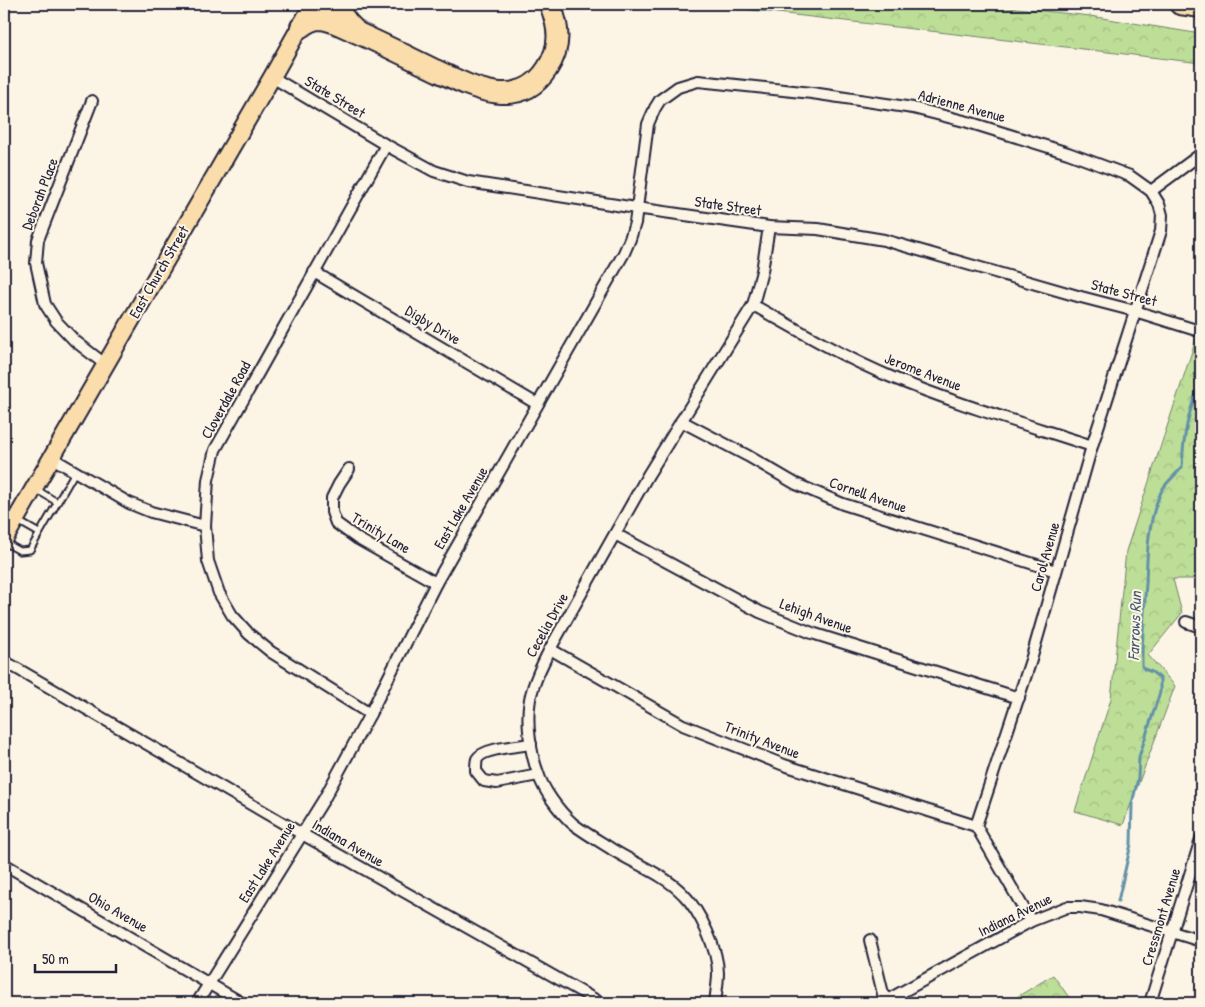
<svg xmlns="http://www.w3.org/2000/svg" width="1205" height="1007" font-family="'Patrick Hand',sans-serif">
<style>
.forest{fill:url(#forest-crowns);stroke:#708069}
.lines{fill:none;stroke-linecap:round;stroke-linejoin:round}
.stream{stroke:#6491a8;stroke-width:3}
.service-casing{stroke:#22223b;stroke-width:9}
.minor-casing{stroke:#22223b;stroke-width:14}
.primary-casing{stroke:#22223b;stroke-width:20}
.motorway-casing{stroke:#22223b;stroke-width:24}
.service{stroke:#fcf5e5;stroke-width:5}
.minor{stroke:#fcf5e5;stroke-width:10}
.primary{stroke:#fbddab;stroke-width:16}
.motorway{stroke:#fbddab;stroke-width:20}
.labels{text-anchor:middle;stroke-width:4;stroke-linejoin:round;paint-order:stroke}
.street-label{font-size:15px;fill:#22223b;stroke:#fcf5e5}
.water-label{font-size:16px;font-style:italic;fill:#435a72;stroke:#fcf5e5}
</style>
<defs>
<pattern id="forest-crowns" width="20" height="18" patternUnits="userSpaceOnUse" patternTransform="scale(1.25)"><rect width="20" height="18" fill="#bdde97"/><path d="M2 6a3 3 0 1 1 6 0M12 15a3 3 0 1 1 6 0" fill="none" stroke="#a2be83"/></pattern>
</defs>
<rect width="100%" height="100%" fill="#fcf5e5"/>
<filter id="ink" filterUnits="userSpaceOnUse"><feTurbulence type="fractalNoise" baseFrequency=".02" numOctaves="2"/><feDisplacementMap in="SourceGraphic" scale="10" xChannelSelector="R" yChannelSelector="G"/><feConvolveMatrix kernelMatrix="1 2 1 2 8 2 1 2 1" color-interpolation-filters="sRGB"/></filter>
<g filter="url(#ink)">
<g class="forest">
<polygon points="701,4 979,4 1090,16 1201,34 1201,63"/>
<polygon points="1201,324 1201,579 1173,579 1182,613 1148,655 1175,686 1123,825 1075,811 1111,699 1126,551"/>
<polygon points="1053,975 1073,1003 1007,1003"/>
</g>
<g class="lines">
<path class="stream" d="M1118,901L1131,844L1132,804L1138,778L1139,757L1160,692V678L1152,672L1144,669L1142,666V654C1143,630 1144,607 1146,584C1147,553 1148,518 1162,490C1167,481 1176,475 1182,467C1183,437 1189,408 1201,381"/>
<defs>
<g id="service">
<polyline points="37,490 57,502"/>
<polyline points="18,521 39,533"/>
<polyline points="4,542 20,551 30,550 75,472"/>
</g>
<g id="minor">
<polyline points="272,77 386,145 434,171 468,182 636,208 769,227 818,229 884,240 1081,297 1135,311 1196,330"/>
<polyline points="92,101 38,240 36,263 45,304 56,321 75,341 106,365"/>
<polyline points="1151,191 1201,154"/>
<polyline points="314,272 537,404"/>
<path d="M753,305C798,330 843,357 891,377C956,404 1025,424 1092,446"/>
<polyline points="681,421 748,456 796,484 843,504 1056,571"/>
<polyline points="52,458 129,503 151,512 205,526"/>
<polyline points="349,469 339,484 332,498 332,512 336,523 358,539 436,583"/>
<polyline points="4,513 16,520"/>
<polyline points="615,534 760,612 812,633 1019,698"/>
<polyline points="1186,622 1201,627"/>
<polyline points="550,649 683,725 784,765 976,826"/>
<polyline points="4,661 302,834 601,1003"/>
<polyline points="370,714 271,652 249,634 232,615 219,593 208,561 205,526 208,480 215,450 386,145"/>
<path d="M531,744C519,746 483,748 477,759C476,762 476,768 476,771L484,781L497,783L538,775"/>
<polyline points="4,864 242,1003"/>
<polyline points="870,940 885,1002"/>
<polyline points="197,1003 324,799 370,714 436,583 624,253 630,239 635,223 648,124 655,108 660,100 678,87 698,81 812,93 913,108 968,122 1068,153 1130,176 1151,191 1159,204 1162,215 1161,231 1092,446 1031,660 976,826 1031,921"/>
<path d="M715,1003C716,993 718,983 718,973C718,950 700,911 684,895C664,874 637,865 613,850C601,842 583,832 572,823C559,811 543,790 538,773C530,752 526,721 530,699C534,681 542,665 550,649L648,475L753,305L762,271L769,227"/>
<polyline points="882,1003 1031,921 1067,907 1080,907 1101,910 1201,941"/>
<polyline points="1150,1003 1172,932 1201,839"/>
</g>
<polyline id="primary" points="4,540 272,77 313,4"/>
<g id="motorway">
<polyline points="334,4 348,23 355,30"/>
<polyline points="1180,4 1201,7"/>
<path d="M301,27C307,22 313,19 321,19C332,20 344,27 353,31C379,42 404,55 429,67C466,84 517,115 547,69C562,46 559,27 550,4"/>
</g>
</defs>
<use href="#service" class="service-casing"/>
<use href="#minor" class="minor-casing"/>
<use href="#primary" class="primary-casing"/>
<use href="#motorway" class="motorway-casing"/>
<use href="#service" class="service"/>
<use href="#minor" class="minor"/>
<use href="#primary" class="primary"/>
<use href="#motorway" class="motorway"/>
</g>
</g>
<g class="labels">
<g class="street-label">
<text transform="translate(335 97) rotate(31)" y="5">State Street</text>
<text transform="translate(962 106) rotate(15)" y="5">Adrienne Avenue</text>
<text transform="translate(40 194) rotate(-69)" y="5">Deborah Place</text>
<text transform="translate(728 206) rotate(8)" y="5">State Street</text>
<text transform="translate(159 272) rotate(-60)" y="5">East Church Street</text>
<text transform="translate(1124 293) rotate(15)" y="5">State Street</text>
<text transform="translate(433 325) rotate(31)" y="5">Digby Drive</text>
<text transform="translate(923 372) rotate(21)" y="5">Jerome Avenue</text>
<text transform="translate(226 400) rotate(-61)" y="5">Cloverdale Road</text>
<text transform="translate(868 495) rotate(19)" y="5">Cornell Avenue</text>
<text transform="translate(461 508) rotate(-60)" y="5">East Lake Avenue</text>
<text transform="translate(381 533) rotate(31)" y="5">Trinity Lane</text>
<text transform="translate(1045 557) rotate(-74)" y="5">Carol Avenue</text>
<text transform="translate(816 616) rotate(20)" y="5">Lehigh Avenue</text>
<text transform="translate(547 625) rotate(-61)" y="5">Cecelia Drive</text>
<text transform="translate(762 740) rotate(21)" y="5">Trinity Avenue</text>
<text transform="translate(348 843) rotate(30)" y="5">Indiana Avenue</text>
<text transform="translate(267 862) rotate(-58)" y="5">East Lake Avenue</text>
<text transform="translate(118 912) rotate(30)" y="5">Ohio Avenue</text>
<text transform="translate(1015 915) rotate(-26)" y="5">Indiana Avenue</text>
<text transform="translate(1161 917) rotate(-73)" y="5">Cressmont Avenue</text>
</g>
<g class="water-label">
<text transform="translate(1134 626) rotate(-88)" y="6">Farrows Run</text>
</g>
</g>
<rect width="1205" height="1007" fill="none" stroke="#fcf5e5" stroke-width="20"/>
<rect x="10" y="10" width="1185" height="987" fill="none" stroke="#22223b" stroke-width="2" filter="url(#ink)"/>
<path d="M35 964v8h81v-8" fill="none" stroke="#22223b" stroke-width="2.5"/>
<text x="42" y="964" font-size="15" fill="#22223b" stroke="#fcf5e5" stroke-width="4" paint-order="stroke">50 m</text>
</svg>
